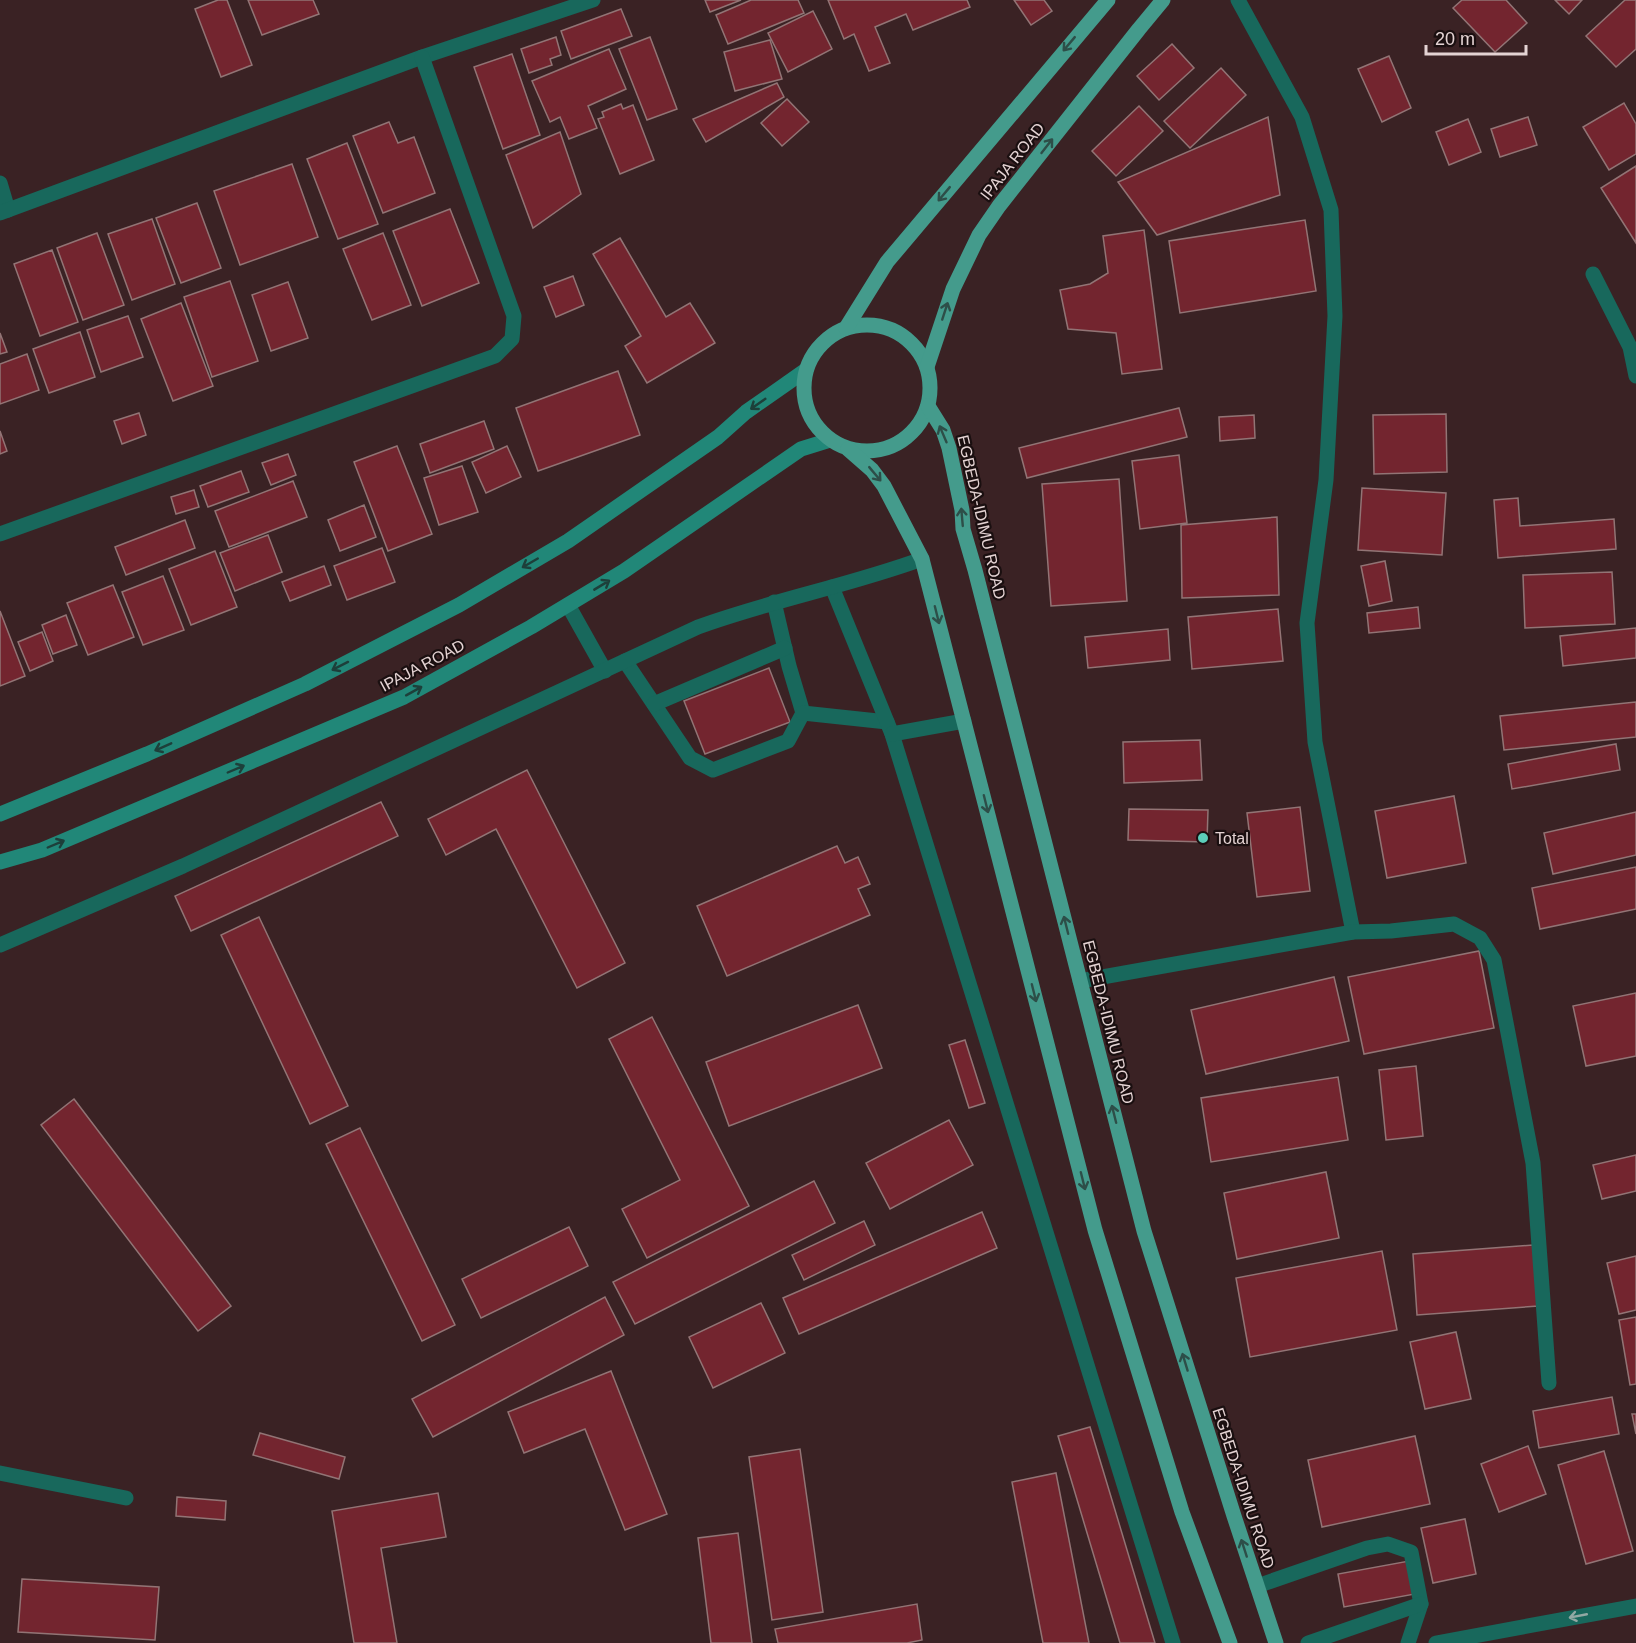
<svg xmlns="http://www.w3.org/2000/svg" width="1636" height="1643" font-family="Helvetica,sans-serif">
<style>
.building{fill:#73252f;stroke:#927475;stroke-width:1.5}
.lines{fill:none;stroke-linecap:round;stroke-linejoin:round}
.lane{stroke:#18685c;stroke-width:15}
.street{stroke:#18685c;stroke-width:15}
.secondary{stroke:#218778;stroke-width:15}
.primary{stroke:#449b8c;stroke-width:15}
.oneway{stroke:#2d4e48}
.oneway2{stroke:#1d3f3a}
.oneway3{stroke:#92a8a3}
.poi-dot{fill:#5cceba;stroke:#1a0f10;stroke-width:2}
.labels{text-anchor:middle;stroke-width:4.5;stroke-linejoin:round;paint-order:stroke}
.street-label{font-size:16px;fill:#e4d3d3;stroke:#1a0f10}
.poi-label{font-size:16px;fill:#e4d3d3;stroke:#1a0f10;text-anchor:start}
</style>
<rect width="100%" height="100%" fill="#3a2224"/>
<g class="building">
<polygon points="218,0 227,0 252,65 221,77 195,9"/>
<polygon points="248,0 313,0 319,14 262,35"/>
<polygon points="705,0 741,0 710,12"/>
<polygon points="751,0 798,0 804,13 728,44 716,15"/>
<polygon points="828,0 967,0 970,7 913,30 906,14 875,27 890,63 869,71 854,34 844,39"/>
<polygon points="1014,0 1044,0 1052,11 1031,25"/>
<polygon points="1462,0 1506,0 1527,23 1495,52 1453,8"/>
<polygon points="1555,0 1582,0 1569,14"/>
<polygon points="1625,0 1636,0 1636,49 1616,67 1586,36"/>
<polygon points="621,9 632,36 571,59 561,31"/>
<polygon points="813,11 832,49 788,72 768,33"/>
<polygon points="556,37 561,55 550,59 552,65 529,73 521,49"/>
<polygon points="650,37 677,109 647,120 619,49"/>
<polygon points="770,40 782,79 735,91 724,52"/>
<polygon points="1172,44 1194,68 1159,100 1137,76"/>
<polygon points="609,49 626,89 588,106 597,128 569,139 560,117 550,122 532,81"/>
<polygon points="512,54 540,135 503,149 474,67"/>
<polygon points="1389,56 1411,108 1382,122 1358,69"/>
<polygon points="1221,68 1246,95 1190,148 1164,121"/>
<polygon points="777,83 784,97 706,142 693,119"/>
<polygon points="787,99 809,122 782,146 761,123"/>
<polygon points="1624,103 1636,124 1636,154 1609,170 1583,127"/>
<polygon points="621,104 623,109 633,105 654,160 620,174 598,119 604,117 602,112"/>
<polygon points="1139,106 1163,131 1116,176 1092,151"/>
<polygon points="1268,117 1280,195 1157,235 1118,182"/>
<polygon points="1528,117 1537,145 1500,157 1491,129"/>
<polygon points="1468,119 1481,152 1449,165 1436,132"/>
<polygon points="389,122 398,143 414,137 435,193 383,213 353,136"/>
<polygon points="560,132 581,194 533,228 506,155"/>
<polygon points="347,143 378,224 338,239 307,159"/>
<polygon points="292,164 318,237 240,265 214,191"/>
<polygon points="1636,166 1636,243 1601,188"/>
<polygon points="197,203 221,268 181,283 156,218"/>
<polygon points="450,209 479,283 422,306 393,231"/>
<polygon points="152,219 175,284 132,300 108,234"/>
<polygon points="1305,220 1316,291 1180,313 1169,241"/>
<polygon points="1144,230 1162,369 1122,374 1116,333 1068,329 1060,290 1090,284 1108,273 1103,236"/>
<polygon points="97,233 124,305 83,320 57,248"/>
<polygon points="383,233 411,305 372,320 343,249"/>
<polygon points="620,238 666,317 690,303 715,343 647,383 625,346 641,336 593,254"/>
<polygon points="52,250 78,322 40,336 14,264"/>
<polygon points="573,276 584,305 556,317 544,287"/>
<polygon points="230,281 258,361 212,377 184,297"/>
<polygon points="288,282 308,338 271,351 252,295"/>
<polygon points="181,303 213,386 173,401 141,319"/>
<polygon points="128,316 143,357 101,372 87,330"/>
<polygon points="80,332 95,377 49,393 33,349"/>
<polygon points="0,333 7,352 0,354"/>
<polygon points="27,354 39,390 0,404 0,364"/>
<polygon points="618,371 640,435 538,471 516,408"/>
<polygon points="1179,408 1187,437 1027,478 1019,448"/>
<polygon points="139,413 146,435 122,444 114,421"/>
<polygon points="1446,414 1447,472 1374,474 1373,415"/>
<polygon points="1254,415 1255,438 1220,441 1219,417"/>
<polygon points="484,421 494,449 430,473 420,444"/>
<polygon points="0,431 7,451 0,454"/>
<polygon points="397,446 432,534 388,551 354,462"/>
<polygon points="507,446 521,477 486,493 472,462"/>
<polygon points="288,454 296,475 271,485 262,463"/>
<polygon points="1179,455 1187,523 1140,529 1132,461"/>
<polygon points="462,466 478,512 439,525 424,478"/>
<polygon points="241,471 249,492 208,507 200,486"/>
<polygon points="1119,479 1127,601 1051,606 1042,484"/>
<polygon points="293,481 307,517 229,547 215,511"/>
<polygon points="1362,488 1446,493 1442,555 1358,550"/>
<polygon points="194,490 199,507 176,514 171,497"/>
<polygon points="1518,498 1520,526 1614,519 1616,549 1498,558 1494,500"/>
<polygon points="364,505 376,537 340,551 328,520"/>
<polygon points="1277,517 1279,595 1182,598 1181,525"/>
<polygon points="185,520 195,548 126,575 115,547"/>
<polygon points="268,535 282,572 235,591 220,553"/>
<polygon points="382,548 395,582 347,600 334,566"/>
<polygon points="215,551 237,607 191,625 169,569"/>
<polygon points="1385,561 1392,601 1369,606 1361,566"/>
<polygon points="324,566 331,585 290,601 282,582"/>
<polygon points="1612,572 1615,624 1525,628 1523,575"/>
<polygon points="163,576 184,630 143,645 122,592"/>
<polygon points="113,585 134,637 88,655 67,603"/>
<polygon points="1418,607 1420,628 1369,633 1367,613"/>
<polygon points="1278,609 1283,661 1192,669 1188,617"/>
<polygon points="0,611 25,676 0,686"/>
<polygon points="66,615 77,645 53,654 42,625"/>
<polygon points="1636,628 1636,658 1563,666 1560,636"/>
<polygon points="1168,629 1170,660 1088,668 1085,637"/>
<polygon points="42,632 53,661 30,671 18,642"/>
<polygon points="769,668 790,722 705,754 684,701"/>
<polygon points="1636,702 1636,737 1504,750 1500,716"/>
<polygon points="1200,740 1202,780 1124,783 1123,742"/>
<polygon points="1616,744 1620,770 1512,789 1508,764"/>
<polygon points="527,770 625,963 577,988 496,829 446,855 428,819"/>
<polygon points="1454,796 1466,863 1387,878 1375,811"/>
<polygon points="381,802 398,836 191,931 175,896"/>
<polygon points="1300,807 1310,891 1257,897 1247,813"/>
<polygon points="1129,809 1208,810 1207,842 1128,840"/>
<polygon points="1636,812 1636,855 1553,874 1544,833"/>
<polygon points="837,846 845,863 858,857 870,884 858,889 870,915 727,976 697,906"/>
<polygon points="1636,867 1636,909 1540,929 1532,888"/>
<polygon points="259,917 348,1106 310,1124 221,935"/>
<polygon points="1479,951 1494,1028 1364,1054 1348,977"/>
<polygon points="1334,977 1349,1041 1206,1074 1191,1010"/>
<polygon points="1636,993 1636,1056 1586,1066 1573,1006"/>
<polygon points="858,1005 882,1068 729,1126 706,1062"/>
<polygon points="652,1017 749,1206 647,1258 622,1209 680,1180 609,1039"/>
<polygon points="965,1040 985,1103 969,1108 949,1045"/>
<polygon points="1416,1066 1423,1136 1386,1140 1379,1070"/>
<polygon points="1338,1077 1348,1140 1211,1162 1201,1098"/>
<polygon points="74,1099 231,1306 198,1331 41,1125"/>
<polygon points="949,1120 973,1165 890,1209 866,1163"/>
<polygon points="360,1128 455,1325 422,1341 326,1144"/>
<polygon points="1636,1155 1636,1191 1602,1199 1593,1165"/>
<polygon points="1326,1172 1339,1238 1237,1259 1224,1193"/>
<polygon points="814,1181 835,1223 635,1324 613,1282"/>
<polygon points="982,1212 997,1248 799,1334 783,1298"/>
<polygon points="864,1221 875,1245 804,1280 792,1255"/>
<polygon points="569,1227 588,1266 481,1318 462,1279"/>
<polygon points="1533,1245 1538,1306 1417,1315 1413,1254"/>
<polygon points="1382,1251 1397,1330 1250,1357 1236,1278"/>
<polygon points="1636,1256 1636,1310 1619,1314 1607,1263"/>
<polygon points="605,1297 624,1335 433,1437 412,1399"/>
<polygon points="761,1303 785,1353 713,1388 689,1337"/>
<polygon points="1636,1317 1636,1384 1630,1385 1619,1320"/>
<polygon points="1456,1332 1471,1399 1425,1409 1410,1342"/>
<polygon points="611,1371 667,1514 625,1530 585,1429 524,1453 508,1412"/>
<polygon points="1612,1397 1619,1434 1539,1448 1533,1411"/>
<polygon points="1632,1414 1636,1414 1636,1434"/>
<polygon points="1090,1427 1155,1643 1120,1643 1058,1436"/>
<polygon points="260,1433 345,1457 339,1479 253,1455"/>
<polygon points="1415,1436 1430,1504 1322,1527 1308,1460"/>
<polygon points="1528,1446 1546,1494 1499,1512 1481,1464"/>
<polygon points="800,1449 823,1612 772,1620 749,1457"/>
<polygon points="1604,1451 1633,1551 1586,1564 1558,1465"/>
<polygon points="1056,1473 1089,1643 1043,1643 1012,1482"/>
<polygon points="438,1493 446,1537 381,1548 397,1643 354,1643 332,1511"/>
<polygon points="177,1497 226,1501 225,1520 176,1516"/>
<polygon points="1465,1519 1476,1574 1433,1583 1421,1528"/>
<polygon points="738,1533 752,1643 711,1643 698,1538"/>
<polygon points="1409,1561 1415,1594 1344,1607 1338,1574"/>
<polygon points="22,1579 159,1587 155,1640 18,1632"/>
<polygon points="917,1604 922,1640 907,1643 778,1643 775,1629"/>
</g>
<g class="lines">
<g class="lane">
<polyline points="625,661 690,758 713,770 788,741 803,713 789,666 774,602"/>
<polyline points="654,704 785,648"/>
<polyline points="803,713 887,722"/>
<polyline points="1257,1586 1367,1548 1388,1544 1411,1552 1421,1604 1408,1643"/>
<polyline points="1308,1643 1421,1604"/>
</g>
<g class="street">
<polyline points="1238,0 1302,117 1331,210 1335,316 1326,480 1307,623 1315,742 1353,932"/>
<polyline points="0,183 8,210"/>
<polyline points="0,213 422,57 593,0"/>
<polyline points="1593,274 1630,347 1636,376"/>
<polyline points="0,534 495,356 512,339 514,316 422,57"/>
<polyline points="832,587 892,734 1173,1643"/>
<polyline points="568,605 605,671"/>
<polyline points="892,734 964,721"/>
<path d="M0,945L183,866L698,627C772,600 848,586 922,559"/>
<polyline points="1080,981 1353,932 1391,931 1454,924 1480,938 1494,960 1533,1163 1549,1383"/>
<polyline points="0,1473 126,1498"/>
<polyline points="1436,1643 1636,1606"/>
</g>
<g class="secondary">
<polyline points="0,814 147,754 305,684 459,605 568,541 718,437 746,412 806,370"/>
<polyline points="0,862 42,850 404,697 531,627 624,571 801,449 830,440"/>
</g>
<g class="primary">
<circle cx="867" cy="388" r="63"/>
<polyline points="846,328 887,262 1108,0"/>
<polyline points="927,367 953,289 979,235 999,206 1139,29 1163,0"/>
<polyline points="928,406 943,430 949,448 962,510 963,529 975,570 1144,1231 1234,1516 1276,1643"/>
<polyline points="848,449 872,470 884,486 922,559 1095,1230 1182,1512 1230,1643"/>
</g>
</g>
<defs><path id="oneway-shaft" d="M-6 0H5M1.5-3L5.5 0L1.5 3" fill="none" stroke-width="1.6" stroke-linecap="round" stroke-linejoin="round" transform="scale(1.5)"/></defs>
<g class="oneway">
<use href="#oneway-shaft" transform="translate(1069 44) rotate(130)"/>
<use href="#oneway-shaft" transform="translate(1047 146) rotate(-52)"/>
<use href="#oneway-shaft" transform="translate(944 194) rotate(130)"/>
<use href="#oneway-shaft" transform="translate(945 311) rotate(-72)"/>
<use href="#oneway-shaft" transform="translate(943 434) rotate(-113)"/>
<use href="#oneway-shaft" transform="translate(875 474) rotate(50)"/>
<use href="#oneway-shaft" transform="translate(962 517) rotate(-95)"/>
<use href="#oneway-shaft" transform="translate(937 615) rotate(76)"/>
<use href="#oneway-shaft" transform="translate(986 804) rotate(76)"/>
<use href="#oneway-shaft" transform="translate(1066 925) rotate(-104)"/>
<use href="#oneway-shaft" transform="translate(1034 993) rotate(76)"/>
<use href="#oneway-shaft" transform="translate(1114 1114) rotate(-104)"/>
<use href="#oneway-shaft" transform="translate(1083 1181) rotate(76)"/>
<use href="#oneway-shaft" transform="translate(1185 1362) rotate(-107)"/>
<use href="#oneway-shaft" transform="translate(1244 1548) rotate(-108)"/>
</g>
<g class="oneway2">
<use href="#oneway-shaft" transform="translate(758 404) rotate(145)"/>
<use href="#oneway-shaft" transform="translate(530 563) rotate(150)"/>
<use href="#oneway-shaft" transform="translate(602 585) rotate(-31)"/>
<use href="#oneway-shaft" transform="translate(340 666) rotate(153)"/>
<use href="#oneway-shaft" transform="translate(414 691) rotate(-29)"/>
<use href="#oneway-shaft" transform="translate(163 747) rotate(156)"/>
<use href="#oneway-shaft" transform="translate(236 769) rotate(-23)"/>
<use href="#oneway-shaft" transform="translate(56 844) rotate(-23)"/>
</g>
<use class="oneway3" href="#oneway-shaft" transform="translate(1578 1616) rotate(169)"/>
<circle class="poi-dot" cx="1203" cy="838" r="6"/>
<g class="labels">
<g class="street-label">
<text transform="translate(1012 161) rotate(-52)" y="6">IPAJA ROAD</text>
<text transform="translate(982 517) rotate(77)" y="6">EGBEDA-IDIMU ROAD</text>
<text transform="translate(422 665) rotate(-28)" y="6">IPAJA ROAD</text>
<text transform="translate(1109 1022) rotate(76)" y="6">EGBEDA-IDIMU ROAD</text>
<text transform="translate(1244 1488) rotate(72)" y="6">EGBEDA-IDIMU ROAD</text>
</g>
<g class="poi-label">
<text x="1215" y="844">Total</text>
</g>
</g>
<path d="M1426 45v9h100v-9" fill="none" stroke="#e4d3d3" stroke-width="3"/>
<text x="1435" y="45" font-size="18" fill="#e4d3d3" stroke="#1a0f10" stroke-width="4.5" paint-order="stroke">20 m</text>
</svg>
